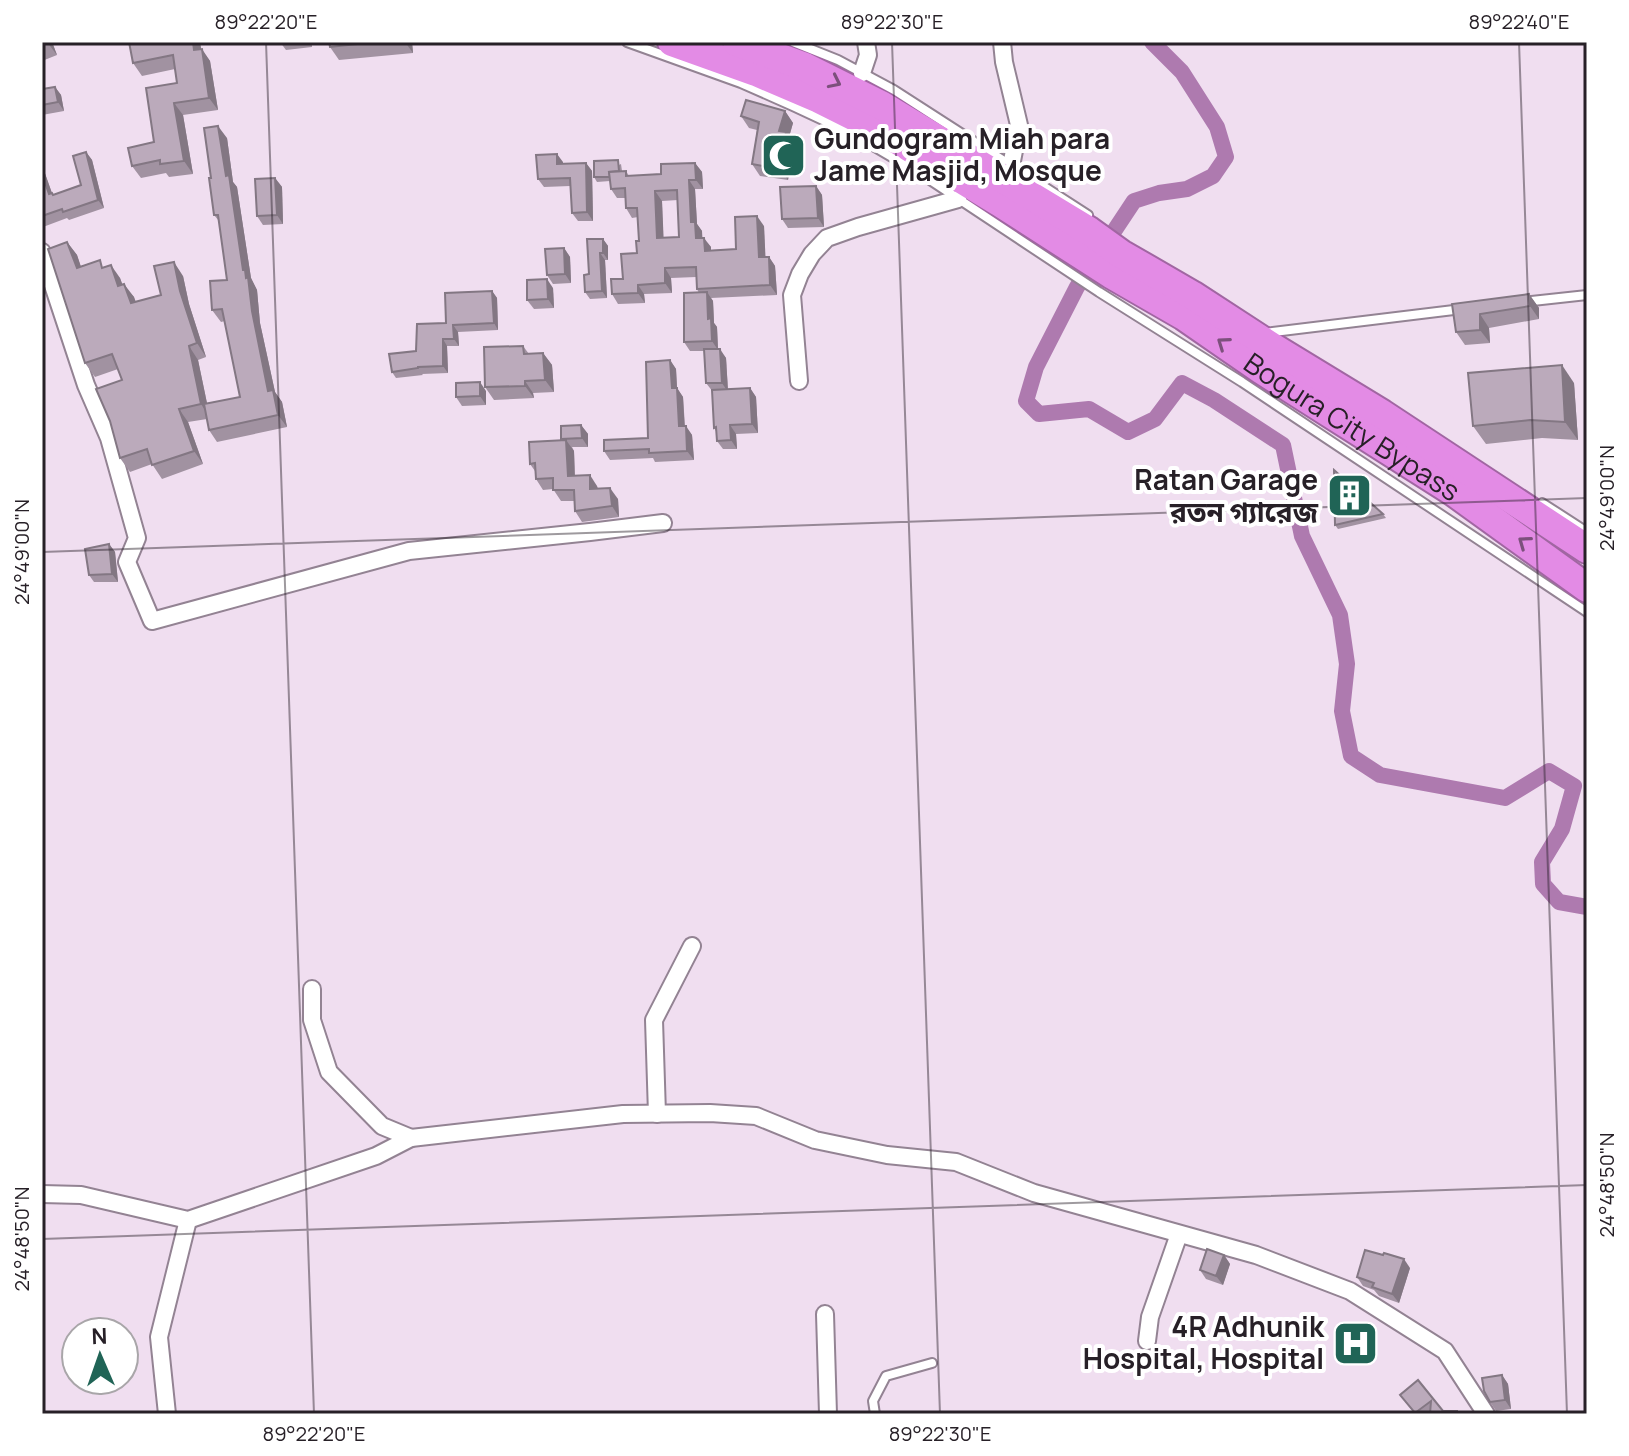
<svg xmlns="http://www.w3.org/2000/svg" width="1629" height="1456" font-family="Manrope,'Noto Sans Bengali',sans-serif">
<style>
.lines{fill:none;stroke-linecap:round;stroke-linejoin:round}
.canal{stroke:#ae7aaf;stroke-width:16}
.lane-casing{stroke:#938393;stroke-width:12}
.street-casing{stroke:#938393;stroke-width:20}
.highway-casing{stroke:#a166a2;stroke-width:32}
.lane{stroke:#fff;stroke-width:8}
.street{stroke:#fff;stroke-width:16}
.highway{stroke:#e38be5;stroke-width:28}
.wall{fill:#a192a1;fill-rule:evenodd}
.shaded-wall{fill:#837783}
.building{fill:#bab;stroke:#837783;stroke-width:2;fill-rule:evenodd}
.oneway{stroke:#7c507c}
.ticks{fill:none;stroke:#272027;stroke-width:2;stroke-opacity:0.45}
.labels{text-anchor:middle;stroke-width:8;stroke-linejoin:round;paint-order:stroke}
.poi-label{font-size:28px;font-weight:bold;fill:#272027;stroke:#fff;text-anchor:end}
.street-label{font-size:28px;fill:#272027;stroke:#fff}
.neatline{fill:none;stroke:#272027;stroke-width:3}
.ticks-label{font-size:20px;text-anchor:middle;fill:#272027}
</style>
<rect width="100%" height="100%" fill="#f0def0"/>
<g class="lines">
<polyline class="canal" points="1152,42 1182,72 1217,127 1226,157 1213,176 1187,189 1159,193 1134,201 1077,287 1036,367 1026,401 1039,414 1089,409 1128,432 1155,419 1182,383 1214,400 1283,445 1302,536 1340,615 1347,664 1342,711 1351,756 1380,775 1505,798 1549,771 1574,786 1562,829 1542,862 1543,884 1559,902 1587,907"/>
<defs>
<g id="lane">
<polyline points="627,42 741,83 793,106 851,133 921,174 1099,292 1242,382 1587,612"/>
<polyline points="793,42 838,60 894,90 1088,215"/>
<polyline points="1523,302 1587,295"/>
<polyline points="1265,333 1462,309"/>
<polyline points="1542,503 1587,532"/>
<polyline points="875,1414 873,1401 886,1376 932,1363"/>
</g>
<g id="street">
<polyline points="1002,42 1004,62 1019,125 1011,166"/>
<polyline points="862,73 868,55 866,42"/>
<polyline points="42,252 86,385 109,438 137,538 127,562 152,621 409,551 590,532 663,523"/>
<polyline points="799,381 792,295 800,274 812,254 827,238 858,227 958,199"/>
<polyline points="657,1114 654,1020 692,946"/>
<polyline points="411,1138 623,1114 710,1113 756,1116 815,1140 887,1155 956,1162 1034,1193 1256,1255 1350,1291 1445,1351 1486,1414"/>
<polyline points="42,1194 81,1195 188,1220 376,1156 411,1138 382,1126 329,1072 312,1020 312,989"/>
<polyline points="825,1314 828,1414"/>
<polyline points="1147,1341 1150,1317 1179,1234"/>
<polyline points="167,1414 159,1337 188,1220"/>
</g>
<g id="highway">
<path id="s1" d="M672,42L756,72L819,99L881,130L999,202L1111,274L1184,316L1262,370L1454,492L1587,588"/>
<polyline points="737,42 805,67 881,105 1089,231 1121,254 1192,295 1272,347 1382,414 1587,549"/>
</g>
</defs>
<use href="#lane" class="lane-casing"/>
<use href="#street" class="street-casing"/>
<use href="#highway" class="highway-casing"/>
<use href="#lane" class="lane"/>
<use href="#street" class="street"/>
<use href="#highway" class="highway"/>
</g>
<g class="wall">
<polygon points="42,42 52,42 57,55 42,61"/>
<polygon points="129,42 200,42 201,49 210,61 218,110 183,115 193,174 169,177 166,173 141,178 132,166 154,142 177,83 175,69 142,76 133,63"/>
<polygon points="280,42 312,42 312,47 286,50"/>
<polygon points="329,42 412,42 413,53 339,60 330,47"/>
<polygon points="42,78 44,89 55,87 61,95 64,111 42,115"/>
<polygon points="785,111 793,123 789,137 794,144 788,180 760,176 752,164 757,130 749,128 741,116"/>
<polygon points="227,138 233,182 237,187 251,278 257,290 260,323 275,392 282,402 287,427 217,442 209,430 207,419 188,422 203,464 162,479 152,464 130,472 120,458 122,380 118,369 95,377 85,363 67,242 77,255 81,267 104,267 120,278 122,284 134,297 135,302 161,295 183,276 189,304 206,357 198,360 207,403 240,397 225,321 221,322 212,310 227,280 219,221 214,215 211,178"/>
<polygon points="86,152 92,160 104,208 69,220 67,218 43,227 42,165 52,193 54,195 81,185"/>
<polygon points="557,154 563,164 586,163 592,171 593,221 578,221 572,213 570,186 544,187 538,179"/>
<path d="M695,163L702,172L703,189H695L697,224L702,231V238L711,247V250L736,249L764,226L765,257H769L775,266L777,295L711,298L713,301L714,323L717,327L718,349L726,358L728,390L750,388L756,397L758,433L736,434L737,449H723L717,441L716,431L714,428L713,392L706,383L704,351H690L684,342L685,320L699,293L697,289L696,277L671,278L672,293L644,294L645,303L618,304L612,294L623,279L637,253L639,241L638,217L632,218L626,208L625,198H617L611,189L610,181L597,182L594,177L621,164L622,171H626L629,176L661,174ZM678,200L679,237H663L662,201Z"/>
<polygon points="275,178 282,187 283,224 263,225 257,216"/>
<polygon points="816,186 822,195 824,227 788,228 782,219"/>
<polygon points="603,239 608,246 608,260 605,260 607,298 590,299 585,292 589,274"/>
<polygon points="564,248 570,257 571,283 553,284 547,275"/>
<polygon points="553,288 554,308 534,309 527,300"/>
<polygon points="492,291 497,298 498,330 458,332 459,346 447,346 448,373 422,374 423,375 396,378 392,372 446,323"/>
<polygon points="1529,294 1539,308 1539,319 1489,328 1490,343 1465,345 1456,332 1452,304"/>
<polygon points="523,346 529,354 543,353 552,365 554,392 533,393 534,398 494,400 485,387"/>
<polygon points="670,360 676,369 677,388 683,397 685,426 692,435 694,460 655,462 653,458 610,460 604,451 648,438"/>
<polygon points="1574,383 1578,440 1542,438 1486,444 1473,426"/>
<polygon points="486,391 486,405 462,406 456,397"/>
<polygon points="581,425 588,434 588,447 572,447 574,451 575,476 597,486 598,488 618,499 619,517 582,522 575,511 574,501 561,501 553,489 543,490 536,479 535,471 530,464"/>
<polygon points="1383,514 1386,518 1338,529 1335,525"/>
<polygon points="109,544 115,552 118,582 94,582 89,575"/>
<polygon points="1224,1255 1230,1264 1223,1285 1206,1279 1200,1270"/>
<polygon points="1410,1268 1399,1303 1379,1296 1374,1290 1363,1286 1357,1277"/>
<polygon points="1502,1375 1508,1384 1511,1409 1496,1411 1490,1402"/>
<polygon points="1418,1380 1443,1411 1457,1411 1459,1414 1415,1414 1400,1395"/>
</g>
<g class="shaded-wall">
<polygon points="47,42 52,42 57,55"/>
<polygon points="193,42 200,42 203,62 194,50"/>
<polygon points="405,42 412,42 413,53"/>
<polygon points="202,49 210,61 218,110 209,98"/>
<polygon points="55,87 61,95 64,111 58,102"/>
<polygon points="174,103 183,115 193,174 184,161"/>
<polygon points="785,111 793,123 789,137 794,144 788,180 780,169 779,131"/>
<polygon points="218,126 227,138 233,182 237,187 251,278 257,290 260,323 275,392 282,402 287,427 278,415 268,391 243,270 226,176"/>
<polygon points="86,152 92,160 104,208 98,200"/>
<polygon points="557,154 563,162 563,172 557,164"/>
<polygon points="586,163 592,171 593,221 587,212"/>
<polygon points="695,163 702,172 703,189 696,180"/>
<polygon points="42,165 55,202 49,194 42,174"/>
<polygon points="275,178 282,187 283,224 277,215"/>
<polygon points="689,180 695,189 697,224 702,231 703,248 696,238 691,222"/>
<polygon points="816,186 822,195 824,227 818,218"/>
<polygon points="655,191 662,201 664,247 657,238"/>
<polygon points="757,216 764,226 766,267 759,257"/>
<polygon points="704,238 711,247 711,260 705,251"/>
<polygon points="603,239 608,246 608,260 603,253"/>
<polygon points="67,242 77,255 86,282 77,268"/>
<polygon points="564,248 570,257 571,283 565,274"/>
<polygon points="600,253 605,260 607,298 602,291"/>
<polygon points="769,257 775,266 777,295 770,285"/>
<polygon points="174,262 183,276 189,304 206,357 197,343 180,291"/>
<polygon points="111,265 120,278 128,299 118,286"/>
<polygon points="665,268 671,278 672,293 665,283"/>
<polygon points="547,279 553,288 554,308 548,299"/>
<polygon points="124,284 134,297 141,316 131,303"/>
<polygon points="638,285 644,294 645,303 638,293"/>
<polygon points="492,291 497,298 498,330 494,323"/>
<polygon points="707,292 713,301 714,323 717,327 718,350 712,341 708,319"/>
<polygon points="1529,294 1539,308 1539,319 1530,306"/>
<polygon points="1480,314 1489,328 1490,343 1480,330"/>
<polygon points="453,325 458,332 459,346 454,339"/>
<polygon points="443,339 447,346 448,373 443,366"/>
<polygon points="189,346 198,360 210,418 201,404"/>
<polygon points="720,349 726,358 728,392 722,383"/>
<polygon points="543,353 552,365 554,392 545,380"/>
<polygon points="670,360 676,369 677,388 683,397 685,435 679,426 672,388"/>
<polygon points="1562,365 1574,383 1578,440 1565,422"/>
<polygon points="525,381 533,393 534,398 525,386"/>
<polygon points="480,382 486,391 486,405 480,396"/>
<polygon points="750,388 756,397 758,433 752,424"/>
<polygon points="179,409 188,422 203,464 194,451"/>
<polygon points="581,425 588,434 588,447 582,438"/>
<polygon points="730,425 736,434 737,449 731,440"/>
<polygon points="686,426 692,435 694,460 687,451"/>
<polygon points="566,440 574,451 575,487 568,476"/>
<polygon points="590,475 597,486 598,500 590,489"/>
<polygon points="610,488 618,499 619,517 612,506"/>
<polygon points="109,544 115,552 118,582 112,574"/>
<polygon points="1224,1255 1230,1264 1223,1285 1216,1276"/>
<polygon points="1404,1259 1410,1268 1399,1303 1392,1294"/>
<polygon points="1502,1375 1508,1384 1511,1409 1505,1400"/>
</g>
<g class="building">
<polygon points="129,42 193,42 194,50 202,49 209,98 174,103 184,161 160,164 160,160 132,166 128,148 154,142 146,88 177,83 173,55 133,63"/>
<polygon points="329,42 377,42 330,47"/>
<polygon points="55,87 58,102 42,105 42,89"/>
<polygon points="746,100 785,111 779,131 786,132 780,169 752,164 759,122 741,116"/>
<polygon points="218,126 226,176 229,175 243,270 245,270 246,278 248,277 252,311 268,391 273,390 278,415 209,430 204,404 240,397 222,309 212,310 210,281 227,280 218,215 214,215 209,178 211,178 204,128"/>
<polygon points="86,152 98,200 63,212 62,209 42,216 42,174 49,194 52,193 53,195 81,185 73,156"/>
<polygon points="557,154 557,164 586,163 587,212 572,213 570,178 538,179 536,155"/>
<polygon points="618,160 619,171 609,172 610,177 594,177 594,161"/>
<path d="M695,163L696,180H689L691,222H695L696,238H704L705,251L736,249L735,217L757,216L759,257H769L770,285L697,289L696,267L665,268V283L638,285V293L612,294L611,279H623L621,254L637,253L636,241H639L637,208H626L625,188L611,189L609,172L626,171V176L661,174V164ZM677,190L679,237L657,238L655,191Z"/>
<polygon points="275,178 277,215 257,216 255,179"/>
<polygon points="816,186 818,218 782,219 780,187"/>
<polygon points="587,239 603,239 603,253 600,253 602,291 585,292 584,275 589,274"/>
<polygon points="67,242 77,268 100,260 102,268 111,265 118,286 124,284 131,303 161,295 154,266 174,262 180,291 197,343 189,346 201,404 179,409 194,451 152,465 147,449 120,458 110,421 96,389 122,380 112,354 85,363 48,249"/>
<polygon points="564,248 565,274 547,275 545,249"/>
<polygon points="547,279 548,299 527,300 527,280"/>
<polygon points="492,291 494,323 453,325 454,339 443,339 443,366 418,367 418,368 392,372 389,354 416,351 417,324 446,323 445,293"/>
<polygon points="707,292 708,319 711,318 712,341 684,342 684,293"/>
<polygon points="1529,294 1530,306 1480,314 1480,330 1456,332 1452,304"/>
<polygon points="523,346 524,354 543,353 545,380 525,381 525,386 485,387 484,347"/>
<polygon points="704,349 720,349 722,383 706,383"/>
<polygon points="670,360 672,388 677,388 679,426 686,426 687,451 649,453 649,449 604,451 604,440 648,438 646,362"/>
<polygon points="1562,365 1565,422 1530,420 1473,426 1468,373"/>
<polygon points="480,382 480,396 456,397 456,383"/>
<polygon points="750,388 752,424 730,425 731,440 717,441 716,427 714,428 712,390"/>
<polygon points="581,425 582,438 561,439 561,426"/>
<polygon points="566,440 568,476 590,475 590,489 610,488 612,506 575,511 574,490 553,490 553,478 536,479 535,463 530,464 529,442"/>
<polygon points="1334,470 1383,514 1335,525"/>
<polygon points="109,544 112,574 89,575 85,549"/>
<polygon points="1207,1249 1224,1255 1216,1276 1200,1270"/>
<polygon points="1365,1250 1383,1255 1384,1253 1404,1259 1392,1294 1372,1287 1374,1283 1357,1277"/>
<polygon points="1502,1375 1505,1400 1490,1402 1484,1391 1482,1378"/>
<polygon points="1418,1380 1443,1411 1457,1411 1457,1414 1430,1414 1431,1401 1415,1413 1400,1395"/>
</g>
<defs><path id="oneway-chevron" d="M-2-3.5L2.5 0L-2 3.5" fill="none" stroke-width="1.6" stroke-linecap="round" stroke-linejoin="round" transform="scale(2)"/></defs>
<g class="oneway">
<use href="#oneway-chevron" transform="translate(835 82) rotate(26)"/>
<use href="#oneway-chevron" transform="translate(1223 343) rotate(-145)"/>
<use href="#oneway-chevron" transform="translate(1524 542) rotate(-144)"/>
</g>
<path class="ticks" d="M266,42L314,1414M892,42L940,1414M1519,42L1567,1414M42,552L1587,498M42,1239L1587,1185"/>
<defs>
<symbol id="mosque-square" viewBox="-11 -11 22 22"><rect x="-9" y="-9" width="18" height="18" rx="4" fill="#206456" stroke="#fff"/><path d="M3.5-4.9A6 6 0 1 0 3.5 4.9A5 5 0 1 1 3.5-4.9Z" fill="#fff"/></symbol>
<symbol id="building-square" viewBox="-11 -11 22 22"><rect x="-9" y="-9" width="18" height="18" rx="4" fill="#206456" stroke="#fff"/><path d="M-4-6H4V6H1V3H-1V6H-4ZM-2.5-4.3h1.7v1.8h-1.7ZM.8-4.3h1.7v1.8H.8ZM-2.5-1h1.7V.8h-1.7ZM.8-1h1.7V.8H.8Z" fill="#fff"/></symbol>
<symbol id="hospital-square" viewBox="-11 -11 22 22"><rect x="-9" y="-9" width="18" height="18" rx="4" fill="#206456" stroke="#fff"/><path d="M-5-5h3v3.5h4V-5h3V5h-3V1.5h-4V5h-3Z" fill="#fff"/></symbol>
</defs>
<g fill-rule="evenodd">
<use href="#mosque-square" x="758" y="130" width="51" height="51"/>
<use href="#building-square" x="1324" y="470" width="51" height="51"/>
<use href="#hospital-square" x="1330" y="1318" width="51" height="51"/>
</g>
<g class="labels">
<g class="poi-label">
<text x="814" y="149" text-anchor="start">Gundogram Miah para<tspan x="814" dy="32">Jame Masjid, Mosque</tspan></text>
<text x="1318" y="490">Ratan Garage<tspan x="1318" dy="32">রতন গ্যারেজ</tspan></text>
<text x="1324" y="1337">4R Adhunik<tspan x="1324" dy="32">Hospital, Hospital</tspan></text>
</g>
<g class="street-label">
<text dy="10" stroke="none"><textPath href="#s1" startOffset="784">Bogura City Bypass</textPath></text>
</g>
</g>
<rect width="1629" height="1456" fill="none" stroke="#ffffff" stroke-width="88"/>
<g transform="translate(100 1356) rotate(358)"><circle r="38" fill="#ffffff" stroke="#a9a6a9" stroke-width="2"/>
<path d="M0-6L14 30L0 20L-14 30Z" fill="#206456"/>
<text y="-12" font-size="22" font-weight="bold" text-anchor="middle" fill="#272027">N</text>
</g>
<rect x="44" y="44" width="1541" height="1368" class="neatline"/>
<g class="ticks-label">
<text x="266" y="29">89°22'20"E</text>
<text x="892" y="29">89°22'30"E</text>
<text x="1519" y="29">89°22'40"E</text>
<text transform="translate(1607 498) rotate(-90)" y="7">24°49'00"N</text>
<text transform="translate(22 552) rotate(-90)" y="7">24°49'00"N</text>
<text transform="translate(1607 1185) rotate(-90)" y="7">24°48'50"N</text>
<text transform="translate(22 1239) rotate(-90)" y="7">24°48'50"N</text>
<text x="314" y="1441">89°22'20"E</text>
<text x="940" y="1441">89°22'30"E</text>
</g>
</svg>
